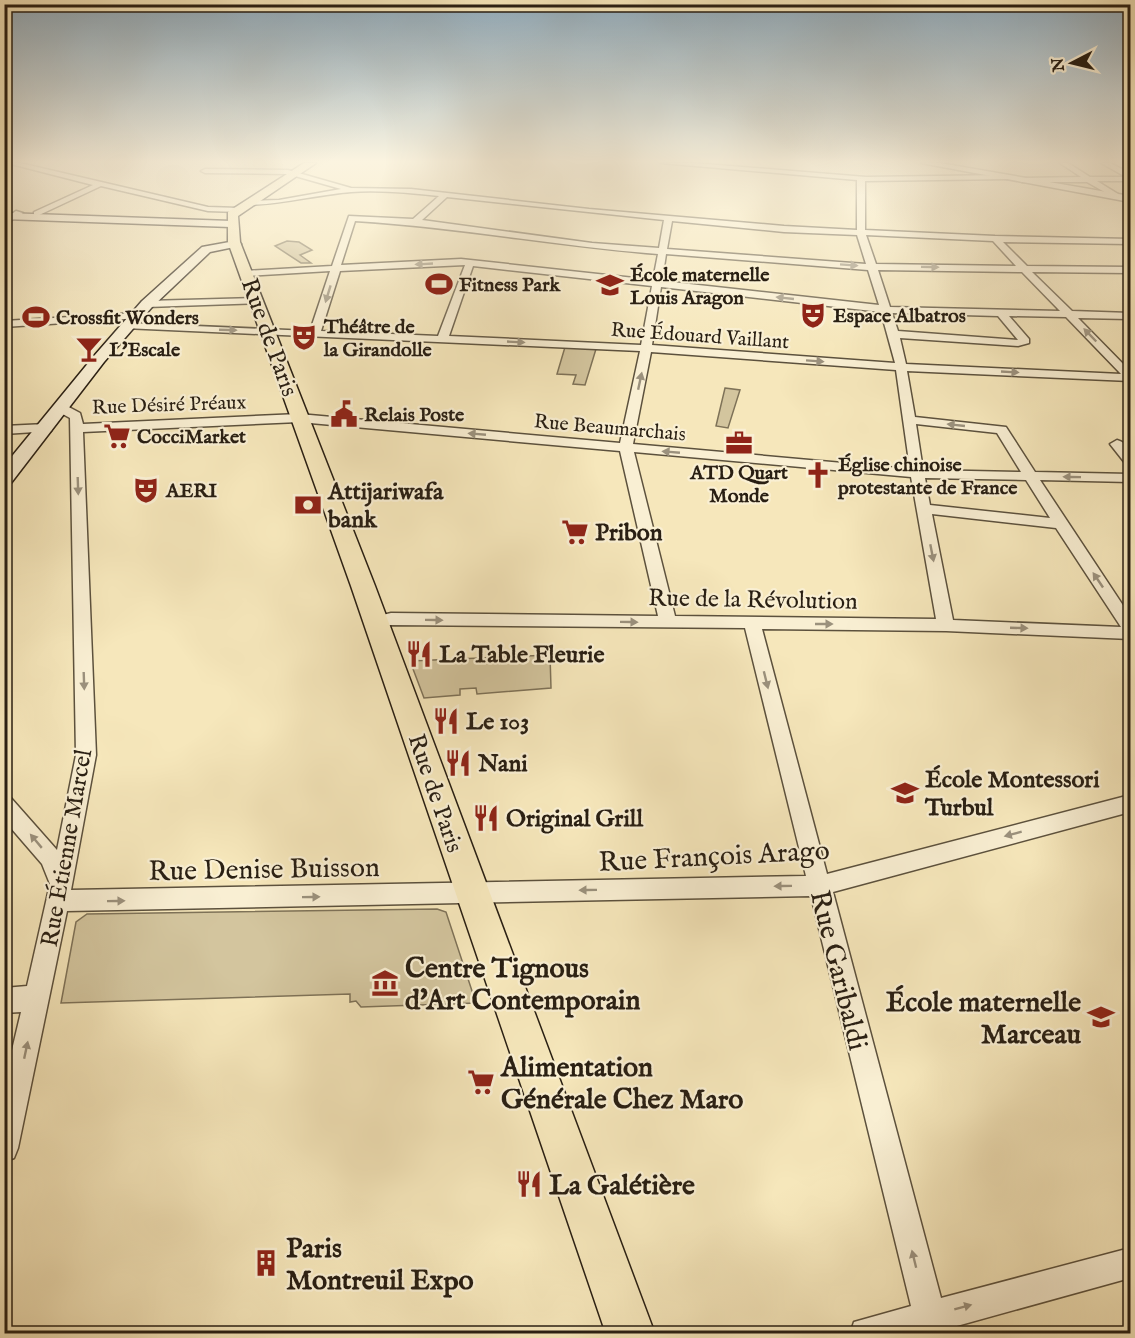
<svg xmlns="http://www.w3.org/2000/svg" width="1135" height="1338" font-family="'IM FELL English',serif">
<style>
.green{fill:#d3c59e;stroke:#7e7258;stroke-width:1.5}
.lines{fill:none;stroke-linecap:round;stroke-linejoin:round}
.minor-casing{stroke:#5c513d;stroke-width:3}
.tertiary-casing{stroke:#5c513d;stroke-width:3}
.secondary-casing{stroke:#291f13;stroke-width:3}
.primary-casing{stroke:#291f13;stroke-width:3}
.minor{fill:#f9efd3;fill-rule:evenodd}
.tertiary{fill:#f9efd3;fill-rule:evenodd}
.secondary{fill:#f9efd3;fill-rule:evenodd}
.primary{fill:#f6e7bb;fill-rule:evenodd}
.oneway{fill:#9b917d}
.labels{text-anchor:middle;stroke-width:4.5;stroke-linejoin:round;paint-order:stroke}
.far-poi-label{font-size:20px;font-weight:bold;fill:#291f13;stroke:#f9efd3;text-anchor:start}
.far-street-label{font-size:20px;fill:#291f13;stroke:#f9efd3}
.street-label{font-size:24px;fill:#291f13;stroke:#f9efd3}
.poi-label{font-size:24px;font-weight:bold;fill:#291f13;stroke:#f9efd3;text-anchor:start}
.near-street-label{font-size:28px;fill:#291f13;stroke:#f9efd3}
.near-poi-label{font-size:28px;font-weight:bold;fill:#291f13;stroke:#f9efd3;text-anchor:start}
</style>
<rect width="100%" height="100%" fill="#f6e7bb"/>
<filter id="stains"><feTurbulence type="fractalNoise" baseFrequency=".00333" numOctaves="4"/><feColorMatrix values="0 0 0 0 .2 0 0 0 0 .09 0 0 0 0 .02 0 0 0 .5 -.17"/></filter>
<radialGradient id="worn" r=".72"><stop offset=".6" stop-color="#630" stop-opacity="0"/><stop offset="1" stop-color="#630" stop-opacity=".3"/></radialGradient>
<g class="green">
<polygon points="287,241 299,242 312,250 300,255 311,263 301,263 275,246"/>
<polygon points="565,347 596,349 585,385 573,384 576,375 557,374"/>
<polygon points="725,388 740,390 728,428 716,426"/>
<polygon points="550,655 551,688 477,694 476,688 460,689 460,695 424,698 410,661"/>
<polygon points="437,909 446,912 476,1003 361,1007 356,1001 350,1002 350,994 61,1003 76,922 87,914"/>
</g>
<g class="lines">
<defs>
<g id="minor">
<polygon points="7,163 20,163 208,207 239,208 243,210 239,212 208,211 101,186 37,216 34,216 34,212 93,185"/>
<path d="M661,163H693L866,177L1005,175L1008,179L865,181V230L995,236L1130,239V244L1003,242L1027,266L1130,267V273L1032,272L1072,311L1130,313V319L1078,318L1130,371V381L907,371L915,417L1006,427L1035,472L1130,474V482L1040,480L1130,616V639L946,631L762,629L827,874L1130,795V812L833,892L941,1298L1130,1248V1278L928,1334H850L854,1322L911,1306L811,896L67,911L18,1148L14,1158L4,1162V1084L21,1012L4,1013V988L27,986L50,884L42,864L4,820V796L11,798L57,850L76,755L70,418L57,411V405H65L80,413L83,424L299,414L620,443L640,351L124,328V324L128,323L310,331L330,271L247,276L244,275V271L332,266L349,216L413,219L439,196C410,193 380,190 351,192C316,195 284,204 249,205H246V201L279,200L341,189L288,174L205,173L201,171L205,169L288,170L351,188L411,189L589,209L784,226L857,230V180ZM447,197L664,220L659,248L592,243L422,220ZM355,221C457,227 556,246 658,254L653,280L461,259L341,265ZM672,221L784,232L857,235L866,264L667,249ZM866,235L993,241L1016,266L876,264ZM666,254L868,270L879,305L662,281ZM465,265L438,336L321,331L340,271ZM473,266L652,286L641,345L449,336ZM878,270L1022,272L1060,311L890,307ZM661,287L881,312L895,363L652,345ZM892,313L998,316L1018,340L898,331ZM1009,316L1066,317L1121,374L906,364L900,338L1018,346L1029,343V339ZM651,352L896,370L910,469L633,444ZM299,422L620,451L658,616L391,613L370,618L368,622L370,626L376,628L391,625L745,628L806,876L71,890L96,755L83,432ZM916,424L997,433L1021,472L923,470ZM634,452L911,477L936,619L675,616ZM925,478L1026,480L1050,518L930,505ZM932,514L1056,528L1121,627L953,620Z"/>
<polygon points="1060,163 1068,163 1090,177 1126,177 1101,163 1110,163 1130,173 1130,181 1097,181 1118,194 1118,198 1115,198 1087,182 1022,182 1018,180 1022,178 1081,177"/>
<polygon points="16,211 23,213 4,225 4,219"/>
<polygon points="256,298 260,299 260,303 147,307 142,304 147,301"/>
<polygon points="136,313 141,316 140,318 4,327 4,321"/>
<polygon points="46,424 51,425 52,428 51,431 4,434 4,426"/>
<path d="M1117,440C1129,443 1130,454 1130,464L1125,463L1110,444Z"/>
</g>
<polygon id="tertiary" points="921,163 940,163 1130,196 1130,202"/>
<g id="secondary">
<polygon points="4,213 231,221 237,224 231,227 4,219"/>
<polygon points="235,241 241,244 239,246 210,252 152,307 104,362 11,483 4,484 4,466 94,356 142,301 202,247"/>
</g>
<polygon id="primary" points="304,163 316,163 238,216 240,242 375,586 655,1334 606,1334 351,586 228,242 228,212"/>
</defs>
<use href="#minor" class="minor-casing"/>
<use href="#tertiary" class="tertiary-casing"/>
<use href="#secondary" class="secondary-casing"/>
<use href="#primary" class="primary-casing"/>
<use href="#minor" class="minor"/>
<use href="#tertiary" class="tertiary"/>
<use href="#secondary" class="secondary"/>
<use href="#primary" class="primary"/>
</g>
<defs><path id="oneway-solid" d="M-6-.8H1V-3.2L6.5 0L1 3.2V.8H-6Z" transform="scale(1.5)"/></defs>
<g class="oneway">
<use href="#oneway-solid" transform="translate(424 264) rotate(177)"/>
<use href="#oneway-solid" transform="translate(849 265) rotate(4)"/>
<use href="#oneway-solid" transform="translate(930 267) rotate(1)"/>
<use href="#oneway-solid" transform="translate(328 294) rotate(107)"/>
<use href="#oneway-solid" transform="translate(785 298) rotate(-174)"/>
<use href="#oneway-solid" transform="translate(228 330) rotate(2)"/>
<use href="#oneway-solid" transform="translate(1090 335) rotate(-134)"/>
<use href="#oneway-solid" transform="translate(516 342) rotate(3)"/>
<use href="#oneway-solid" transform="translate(815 361) rotate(4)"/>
<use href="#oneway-solid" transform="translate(1010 372) rotate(3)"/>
<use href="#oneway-solid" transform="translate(640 381) rotate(-78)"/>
<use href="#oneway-solid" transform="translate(956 425) rotate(-174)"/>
<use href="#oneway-solid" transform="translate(477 434) rotate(-175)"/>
<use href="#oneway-solid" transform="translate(671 452) rotate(-175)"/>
<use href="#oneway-solid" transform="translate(1072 477) rotate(-179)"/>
<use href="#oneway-solid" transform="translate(78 486) rotate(88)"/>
<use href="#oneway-solid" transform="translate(932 553) rotate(79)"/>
<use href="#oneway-solid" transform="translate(1098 580) rotate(-124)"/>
<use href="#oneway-solid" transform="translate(434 620) rotate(1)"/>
<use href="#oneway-solid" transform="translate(629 622) rotate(1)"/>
<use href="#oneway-solid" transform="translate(824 624)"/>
<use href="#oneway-solid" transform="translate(1019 628) rotate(2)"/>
<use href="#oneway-solid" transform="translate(766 680) rotate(76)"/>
<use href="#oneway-solid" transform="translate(84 681) rotate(88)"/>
<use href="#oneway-solid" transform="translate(1013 834) rotate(165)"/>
<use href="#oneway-solid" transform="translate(36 841) rotate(-130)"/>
<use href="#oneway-solid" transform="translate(783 886) rotate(179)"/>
<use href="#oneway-solid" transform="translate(588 890) rotate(179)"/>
<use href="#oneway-solid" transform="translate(311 897) rotate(-1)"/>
<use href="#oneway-solid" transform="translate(116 901) rotate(-1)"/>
<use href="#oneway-solid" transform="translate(26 1050) rotate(-78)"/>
<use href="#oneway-solid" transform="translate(914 1259) rotate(-104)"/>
<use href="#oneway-solid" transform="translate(963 1307) rotate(-15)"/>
</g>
<linearGradient id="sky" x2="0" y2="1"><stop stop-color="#91adbf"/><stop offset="0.46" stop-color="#fbf4e0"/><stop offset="1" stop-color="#fbf4e0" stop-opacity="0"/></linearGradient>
<rect width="1135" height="351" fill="url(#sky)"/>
<defs>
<symbol id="stadium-bare" viewBox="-9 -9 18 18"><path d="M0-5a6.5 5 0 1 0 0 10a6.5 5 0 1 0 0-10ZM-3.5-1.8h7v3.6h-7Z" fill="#8f2418" stroke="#f9efd3" stroke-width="2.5" paint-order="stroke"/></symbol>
<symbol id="school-bare" viewBox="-9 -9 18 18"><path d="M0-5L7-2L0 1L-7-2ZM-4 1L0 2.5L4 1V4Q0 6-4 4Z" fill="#8f2418" stroke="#f9efd3" stroke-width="2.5" paint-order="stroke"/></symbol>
<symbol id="theatre-bare" viewBox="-9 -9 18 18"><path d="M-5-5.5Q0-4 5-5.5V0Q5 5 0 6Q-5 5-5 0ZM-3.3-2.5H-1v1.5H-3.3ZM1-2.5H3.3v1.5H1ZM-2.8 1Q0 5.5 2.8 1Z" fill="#8f2418" stroke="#f9efd3" stroke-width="2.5" paint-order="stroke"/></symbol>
<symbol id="bar-bare" viewBox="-9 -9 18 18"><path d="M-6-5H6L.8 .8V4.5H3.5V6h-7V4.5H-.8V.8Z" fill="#8f2418" stroke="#f9efd3" stroke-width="2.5" paint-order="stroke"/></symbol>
<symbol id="civic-bare" viewBox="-9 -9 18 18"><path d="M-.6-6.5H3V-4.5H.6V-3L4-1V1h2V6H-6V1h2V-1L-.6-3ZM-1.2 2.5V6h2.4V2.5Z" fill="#8f2418" stroke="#f9efd3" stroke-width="2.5" paint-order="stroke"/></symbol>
<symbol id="supermarket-bare" viewBox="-9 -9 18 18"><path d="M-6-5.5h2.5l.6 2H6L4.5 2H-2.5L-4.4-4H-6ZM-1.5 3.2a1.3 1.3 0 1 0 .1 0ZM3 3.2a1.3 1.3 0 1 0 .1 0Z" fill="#8f2418" stroke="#f9efd3" stroke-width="2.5" paint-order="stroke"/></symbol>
<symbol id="office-bare" viewBox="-9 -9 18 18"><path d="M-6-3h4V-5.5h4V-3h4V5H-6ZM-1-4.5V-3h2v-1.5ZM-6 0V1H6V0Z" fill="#8f2418" stroke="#f9efd3" stroke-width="2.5" paint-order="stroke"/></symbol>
<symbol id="church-bare" viewBox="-9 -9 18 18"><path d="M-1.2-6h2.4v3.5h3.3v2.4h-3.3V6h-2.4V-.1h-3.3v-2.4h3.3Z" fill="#8f2418" stroke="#f9efd3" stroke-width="2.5" paint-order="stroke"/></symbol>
<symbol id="bank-bare" viewBox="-9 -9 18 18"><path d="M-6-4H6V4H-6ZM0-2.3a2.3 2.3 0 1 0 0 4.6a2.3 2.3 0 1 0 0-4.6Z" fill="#8f2418" stroke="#f9efd3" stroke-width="2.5" paint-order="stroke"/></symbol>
<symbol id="restaurant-bare" viewBox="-9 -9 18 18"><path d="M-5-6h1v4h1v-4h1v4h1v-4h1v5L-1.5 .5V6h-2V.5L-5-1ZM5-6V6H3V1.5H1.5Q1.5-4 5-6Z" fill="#8f2418" stroke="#f9efd3" stroke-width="2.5" paint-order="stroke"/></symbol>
<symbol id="museum-bare" viewBox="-9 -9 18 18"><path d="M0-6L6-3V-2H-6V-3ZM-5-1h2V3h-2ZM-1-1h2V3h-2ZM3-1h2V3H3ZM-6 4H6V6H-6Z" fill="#8f2418" stroke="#f9efd3" stroke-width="2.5" paint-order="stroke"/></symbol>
<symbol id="building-bare" viewBox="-9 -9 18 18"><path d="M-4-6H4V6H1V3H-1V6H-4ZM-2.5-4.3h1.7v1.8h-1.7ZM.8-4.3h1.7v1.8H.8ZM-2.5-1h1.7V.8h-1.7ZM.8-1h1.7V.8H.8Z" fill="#8f2418" stroke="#f9efd3" stroke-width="2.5" paint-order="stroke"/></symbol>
</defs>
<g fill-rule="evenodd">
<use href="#stadium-bare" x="420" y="265" width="38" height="38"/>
<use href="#school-bare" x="591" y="266" width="38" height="38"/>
<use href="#theatre-bare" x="794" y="296" width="38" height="38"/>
<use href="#stadium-bare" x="17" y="298" width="38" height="38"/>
<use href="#theatre-bare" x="285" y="318" width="38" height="38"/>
<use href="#bar-bare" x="70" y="330" width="38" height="38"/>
<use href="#civic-bare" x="325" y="395" width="38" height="38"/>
<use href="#supermarket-bare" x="98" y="417" width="38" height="38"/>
<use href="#office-bare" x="720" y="424" width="38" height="38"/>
<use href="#church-bare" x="799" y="456" width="38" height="38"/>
<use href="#theatre-bare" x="127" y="471" width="38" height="38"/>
<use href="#bank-bare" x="289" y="486" width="38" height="38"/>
<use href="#supermarket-bare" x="556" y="513" width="38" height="38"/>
<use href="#restaurant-bare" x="400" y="635" width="38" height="38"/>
<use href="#restaurant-bare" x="427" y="702" width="38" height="38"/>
<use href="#restaurant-bare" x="439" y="744" width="38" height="38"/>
<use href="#school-bare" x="886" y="774" width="38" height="38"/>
<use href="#restaurant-bare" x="467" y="799" width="38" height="38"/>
<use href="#museum-bare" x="366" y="964" width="38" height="38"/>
<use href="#school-bare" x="1082" y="998" width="38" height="38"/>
<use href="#supermarket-bare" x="462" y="1063" width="38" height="38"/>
<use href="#restaurant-bare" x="510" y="1165" width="38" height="38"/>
<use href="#building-bare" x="247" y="1244" width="38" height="38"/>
</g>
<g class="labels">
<g class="far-poi-label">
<text x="630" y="281">École maternelle<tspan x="630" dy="23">Louis Aragon</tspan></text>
<text x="459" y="291">Fitness Park</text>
<text x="833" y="322">Espace Albatros</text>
<text x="56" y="324">Crossfit Wonders</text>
<text x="324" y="333">Théâtre de<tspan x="324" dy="23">la Girandolle</tspan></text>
<text x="109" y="356">L'Escale</text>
<text x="364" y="421">Relais Poste</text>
<text x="137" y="443">CocciMarket</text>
<text x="838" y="471">Église chinoise<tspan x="838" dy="23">protestante de France</tspan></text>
<text x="739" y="479" text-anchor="middle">ATD Quart<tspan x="739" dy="23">Monde</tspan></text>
<text x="166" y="497">AERI</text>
</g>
<g class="far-street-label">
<text transform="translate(700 335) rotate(4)" y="7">Rue Édouard Vaillant</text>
<text transform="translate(169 404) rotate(-2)" y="7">Rue Désiré Préaux</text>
<text transform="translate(610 427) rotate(5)" y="7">Rue Beaumarchais</text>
</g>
<g class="street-label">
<text transform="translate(270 337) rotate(70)" y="8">Rue de Paris</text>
<text transform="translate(753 599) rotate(1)" y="8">Rue de la Révolution</text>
<text transform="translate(436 793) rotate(71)" y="8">Rue de Paris</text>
<text transform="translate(66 848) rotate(-80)" y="8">Rue Étienne Marcel</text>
</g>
<g class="poi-label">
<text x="328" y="499">Attijariwafa<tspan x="328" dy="28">bank</tspan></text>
<text x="595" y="540">Pribon</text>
<text x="439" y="662">La Table Fleurie</text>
<text x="466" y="729">Le 103</text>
<text x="478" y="771">Nani</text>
<text x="925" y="787">École Montessori<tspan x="925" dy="28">Turbul</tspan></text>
<text x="506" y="826">Original Grill</text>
</g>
<g class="near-street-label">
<text transform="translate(714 855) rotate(-3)" y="10">Rue François Arago</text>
<text transform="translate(264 868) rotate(-1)" y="10">Rue Denise Buisson</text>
<text transform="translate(840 970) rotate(76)" y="10">Rue Garibaldi</text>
</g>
<g class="near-poi-label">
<text x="405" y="977">Centre Tignous<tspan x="405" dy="32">d'Art Contemporain</tspan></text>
<text x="1081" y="1011" text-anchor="end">École maternelle<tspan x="1081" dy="32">Marceau</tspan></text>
<text x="501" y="1076">Alimentation<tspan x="501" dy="32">Générale Chez Maro</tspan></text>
<text x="549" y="1194">La Galétière</text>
<text x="286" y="1257">Paris<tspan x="286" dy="32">Montreuil Expo</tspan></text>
</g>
</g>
<rect width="1135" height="1338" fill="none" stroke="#f6e7bb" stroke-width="24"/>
<rect x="6" y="6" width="1123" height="1326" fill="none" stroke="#291f13" stroke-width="3"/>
<rect x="12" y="12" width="1111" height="1314" fill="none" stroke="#291f13" stroke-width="1.5"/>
<g transform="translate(1072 63) rotate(263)" stroke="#f9efd3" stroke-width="4.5" paint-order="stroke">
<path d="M0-4.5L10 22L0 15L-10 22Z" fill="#291f13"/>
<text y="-9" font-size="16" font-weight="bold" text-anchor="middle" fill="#291f13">N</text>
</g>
<rect width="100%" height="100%" filter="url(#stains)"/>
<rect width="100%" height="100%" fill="url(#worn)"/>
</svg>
